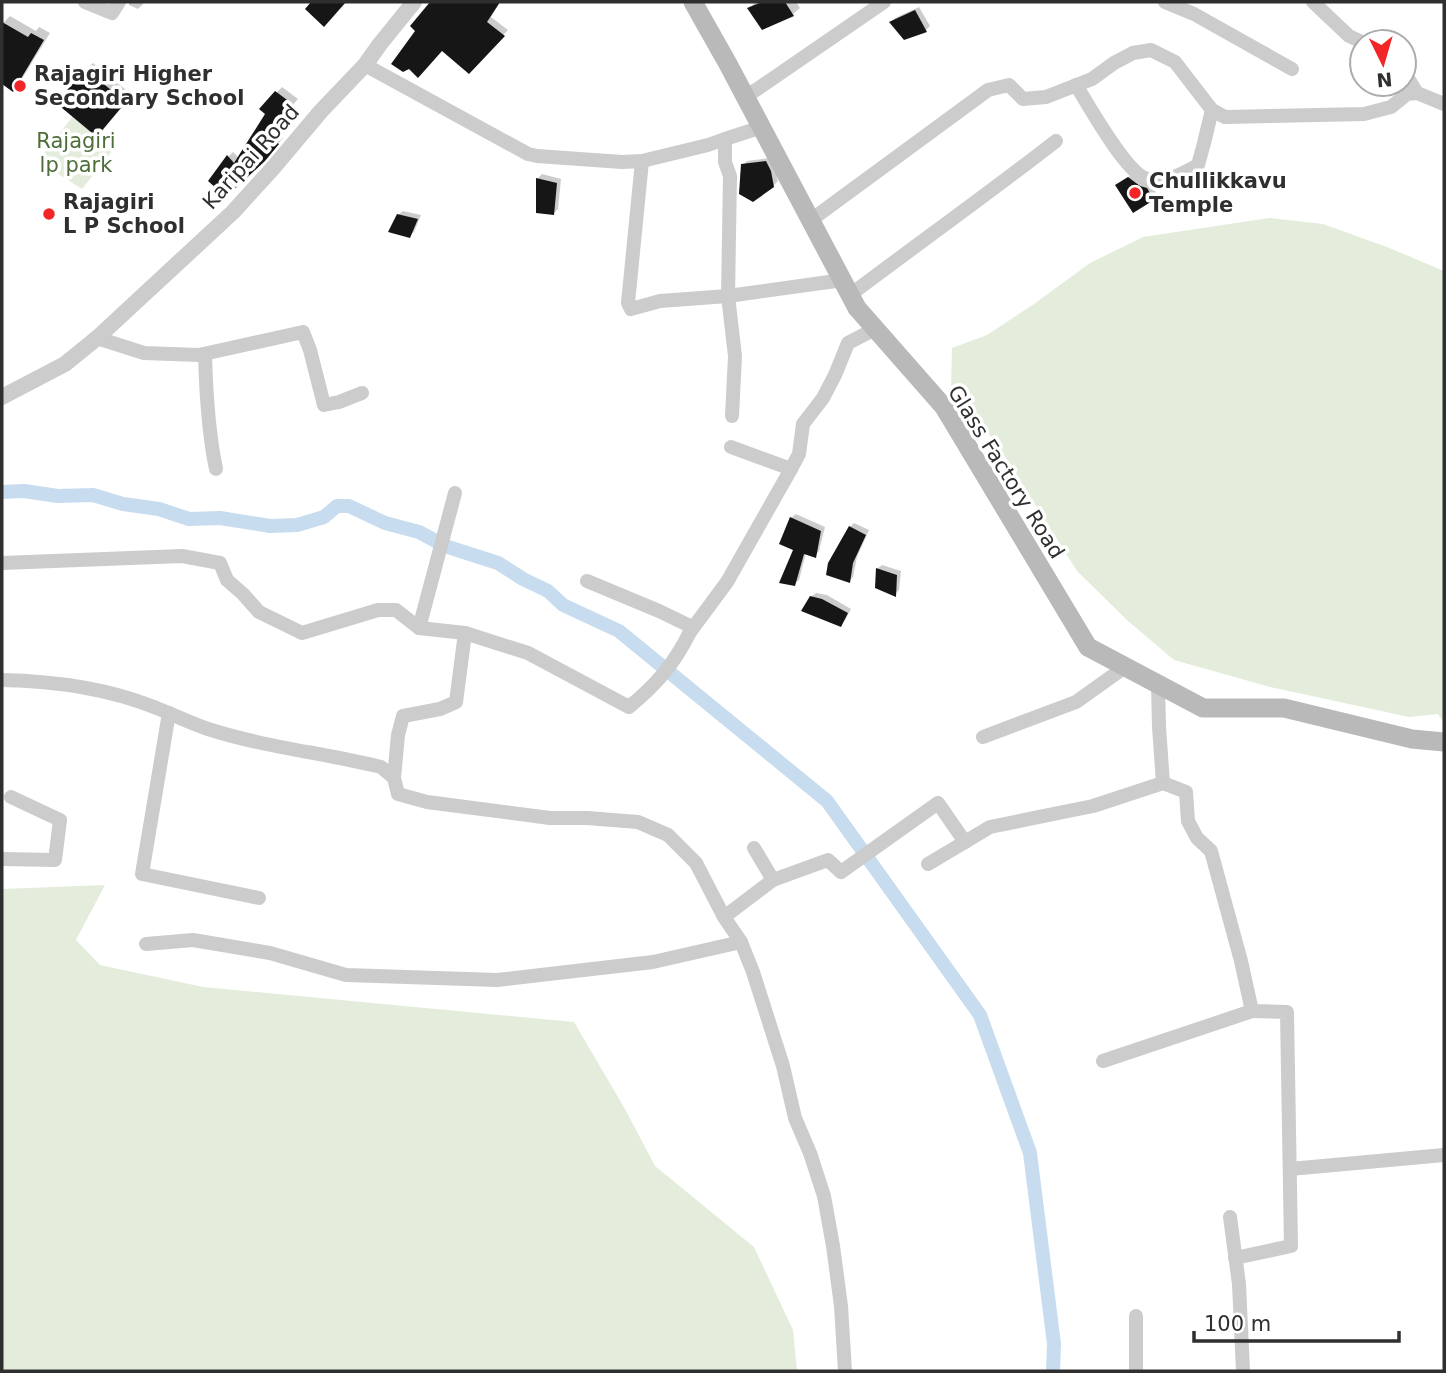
<svg xmlns="http://www.w3.org/2000/svg" width="1446" height="1373" font-family="'DejaVu Sans',sans-serif">
<style>
.green{fill:#e4eddc}
.shadow{fill:#0003}
.lines{fill:none;stroke-linecap:round;stroke-linejoin:round}
.canal{stroke:#c7dcee;stroke-width:14}
.building{fill:#161616}
.minor{stroke:#ccc;stroke-width:14}
.tertiary{stroke:#ccc;stroke-width:16}
.secondary{stroke:#b9b9b9;stroke-width:19}
.poi-dot{fill:#f22626;stroke:#fff;stroke-width:2.5}
.labels{text-anchor:middle;stroke-width:7;stroke-linejoin:round;paint-order:stroke}
.poi-label{font-size:21px;font-weight:bold;fill:#2f2f2f;stroke:#fff;text-anchor:start}
.park-label{font-size:21px;fill:#4e6e39;stroke:#fff}
.street-label{font-size:21px;fill:#2f2f2f;stroke:#fff}
</style>
<rect width="100%" height="100%" fill="#fff"/>
<g class="green">
<polygon points="73,116 112,151 82,189 38,161"/>
<polygon points="1269,218 1323,224 1387,247 1444,271 1444,723 1438,714 1409,717 1270,687 1174,660 1128,621 1077,571 997,444 951,389 952,348 987,335 1034,304 1090,263 1143,237"/>
<polygon points="105,885 76,940 100,965 203,987 574,1022 625,1109 655,1166 754,1247 793,1330 797,1371 2,1371 2,889"/>
</g>
<g class="shadow">
<polygon points="129,2 145,2 138,9 129,5"/>
<polygon points="430,2 500,2 491,17 508,30 469,71 418,30 425,10"/>
<polygon points="756,2 796,2 800,8 793,14 749,8"/>
<polygon points="919,7 930,26 926,30 905,38 891,22 895,18"/>
<polygon points="10,16 36,31 39,27 50,33 20,82 13,89 3,83 2,86 2,24"/>
<polygon points="93,63 131,94 106,124 86,70"/>
<polygon points="282,87 298,99 291,107 298,113 277,133 283,138 261,163 226,195 228,157 233,152 239,158 268,113 261,109"/>
<polygon points="770,158 774,166 778,181 773,186 743,165 747,161"/>
<polygon points="542,174 561,179 558,209 553,214 538,211 538,178"/>
<polygon points="1133,174 1151,184 1157,194 1153,199 1122,181"/>
<polygon points="403,211 421,215 414,232 409,236 398,215"/>
<polygon points="796,514 825,527 819,551 815,556 806,553 799,580 794,584 795,549 791,518"/>
<polygon points="854,523 869,530 857,557 853,577 849,581 850,527"/>
<polygon points="882,565 901,571 899,590 895,594 877,569"/>
<polygon points="816,593 827,595 851,609 845,620 840,625 811,597"/>
</g>
<g class="lines">
<polyline class="canal" points="2,492 24,491 58,496 93,495 123,504 159,509 189,519 220,518 270,526 297,525 324,517 337,506 349,506 385,523 419,532 445,546 498,563 523,579 548,591 563,605 619,631 827,801 980,1015 1030,1153 1054,1344 1053,1371"/>
</g>
<g class="building">
<polygon points="311,2 346,2 324,27 305,9"/>
<polygon points="430,2 500,2 487,22 505,36 469,74 442,51 418,78 409,69 403,72 391,64 415,31 410,26"/>
<polygon points="762,2 785,2 794,16 762,30 747,8"/>
<polygon points="915,10 927,32 904,40 889,22"/>
<polygon points="2,22 28,37 31,33 44,40 13,92 2,84"/>
<polygon points="85,69 126,102 100,133 92,133 56,103"/>
<polygon points="275,91 294,105 287,114 294,119 274,140 279,144 265,161 226,197 208,181 227,155 234,163 265,114 259,109"/>
<polygon points="766,161 771,171 774,187 753,202 739,194 741,164"/>
<polygon points="1128,177 1140,186 1147,188 1154,200 1133,213 1115,185"/>
<polygon points="536,178 557,183 554,215 536,213"/>
<polygon points="397,214 418,219 410,238 388,232"/>
<polygon points="790,517 821,531 816,558 804,554 795,586 779,583 793,550 779,544"/>
<polygon points="849,526 866,535 853,563 850,583 826,575 828,563"/>
<polygon points="876,568 897,575 896,597 875,588"/>
<polygon points="810,596 822,599 848,613 841,627 801,611"/>
</g>
<g class="lines">
<g class="minor">
<polyline points="85,2 112,13 119,2"/>
<polyline points="1165,2 1194,14 1292,69"/>
<polyline points="1313,2 1349,36 1362,42"/>
<polyline points="365,65 528,154 537,156 622,162 642,161 708,145 725,139 725,162 730,176 728,296 735,356 732,416"/>
<polyline points="1404,72 1417,93"/>
<path d="M1076,85C1089,106 1125,171 1145,178C1163,185 1184,173 1198,165L1204,143L1212,110"/>
<polyline points="745,96 756,90 884,2"/>
<polyline points="725,139 762,127"/>
<polyline points="642,161 628,303 631,309 660,301 728,296 843,280"/>
<polyline points="811,220 988,90 1009,85 1023,99 1046,97 1092,79 1114,63 1133,53 1151,50 1175,62 1212,110 1225,117 1364,114 1391,107 1407,94 1417,93 1444,104"/>
<path d="M850,295C919,243 988,194 1056,141"/>
<polyline points="97,338 144,353 199,355 303,332 310,350 324,405 339,402 362,393"/>
<path d="M205,354C206,393 208,431 216,469"/>
<polyline points="731,447 791,469"/>
<path d="M2,563L182,556L220,563L227,580L243,594L259,612L302,633L378,610H396L419,628L465,633L528,653L629,707C657,684 674,664 690,632L688,625L659,611L587,581"/>
<polyline points="419,628 455,493"/>
<polyline points="690,632 727,582 791,469 799,454 803,424 823,398 835,375 848,343 875,329"/>
<path d="M2,680C53,681 106,688 154,707C172,714 190,723 208,729C264,747 324,753 381,767L394,778L398,794L427,802L550,818H587L638,822L668,835L696,863L724,917L741,942L753,972L783,1066L795,1118L810,1153L824,1196L833,1246L841,1306L845,1371"/>
<polyline points="1158,684 1159,727 1163,783 1186,792 1188,821 1197,838 1211,851 1241,961 1252,1011 1287,1012 1291,1246 1235,1258"/>
<polyline points="169,713 142,874 259,898"/>
<polyline points="983,737 1076,702 1125,667"/>
<polyline points="394,778 398,735 403,716 440,709 456,702 465,633"/>
<polyline points="754,848 773,880"/>
<polyline points="2,859 55,860 60,820 11,797"/>
<polyline points="928,864 990,827 1093,806 1163,783"/>
<polyline points="724,917 773,880 828,860 841,872 938,803 965,842"/>
<polyline points="146,944 193,940 270,953 346,975 497,980 653,962 741,942"/>
<polyline points="1103,1061 1252,1011"/>
<polyline points="1290,1169 1444,1155"/>
<polyline points="1230,1217 1239,1284 1243,1371"/>
<polyline points="1136,1316 1136,1371"/>
</g>
<polyline class="tertiary" points="2,397 65,364 97,338 233,212 273,168 321,111 365,65 380,44 414,2"/>
<polyline class="secondary" points="693,2 728,64 857,308 944,407 1088,647 1203,708 1284,708 1412,739 1444,742"/>
</g>
<g class="poi-dot">
<circle cx="20" cy="86" r="7"/>
<circle cx="1135" cy="193" r="7"/>
<circle cx="49" cy="214" r="7"/>
</g>
<g class="labels">
<g class="poi-label">
<text x="34" y="81">Rajagiri Higher<tspan x="34" dy="24">Secondary School</tspan></text>
<text x="1149" y="188">Chullikkavu<tspan x="1149" dy="24">Temple</tspan></text>
<text x="63" y="209">Rajagiri<tspan x="63" dy="24">L P School</tspan></text>
</g>
<g class="park-label">
<text x="76" y="148">Rajagiri<tspan x="76" dy="24">lp park</tspan></text>
</g>
<g class="street-label">
<text transform="translate(251 157) rotate(-48)" y="7">Karipai Road</text>
<text transform="translate(1006 472) rotate(58)" y="7">Glass Factory Road</text>
</g>
</g>
<rect width="1446" height="1373" fill="none" stroke="#2f2f2f" stroke-width="7"/>
<g transform="translate(1383 63) rotate(175)"><circle r="33" fill="#ffffff" stroke="#acacac" stroke-width="2"/>
<path d="M0-5L12 26L0 18L-12 26Z" fill="#f22626"/>
<text y="-10" font-size="19" font-weight="bold" text-anchor="middle" fill="#2f2f2f">N</text>
</g>
<path d="M1194 1331v10h205v-10" fill="none" stroke="#2f2f2f" stroke-width="3.5"/>
<text x="1204" y="1331" font-size="21" fill="#2f2f2f" stroke="#ffffff" stroke-width="5" paint-order="stroke">100 m</text>
</svg>
